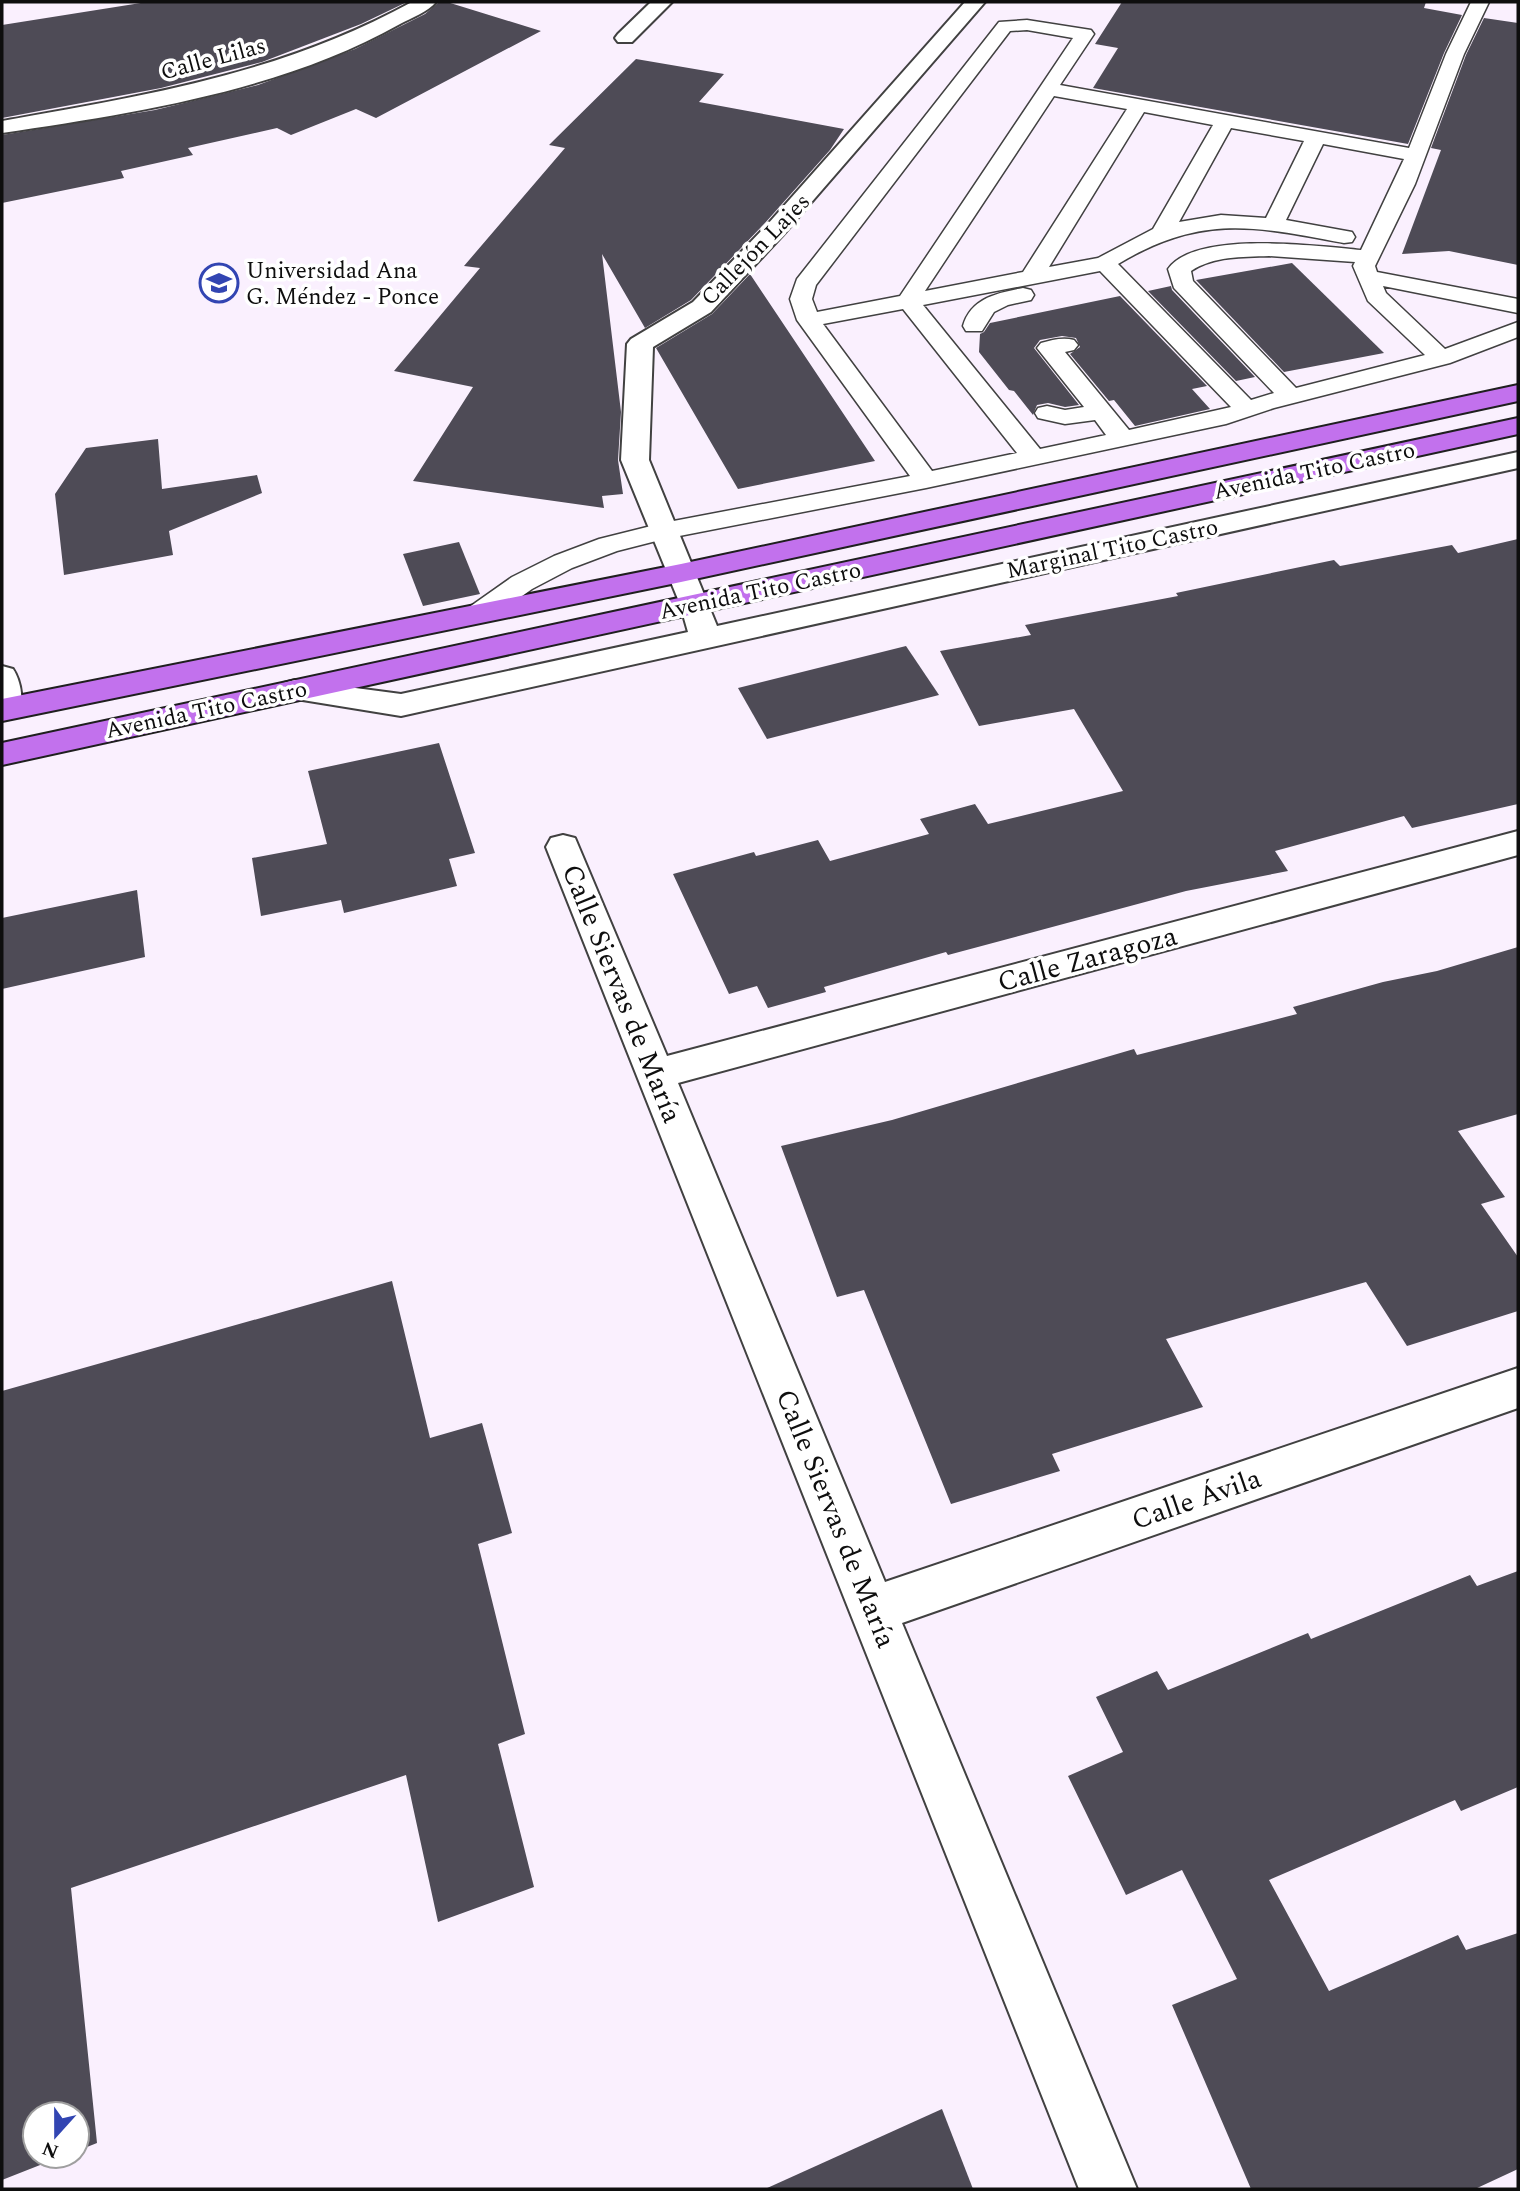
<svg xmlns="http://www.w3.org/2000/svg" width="1520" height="2191" font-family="Spectral,serif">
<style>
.building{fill:#4e4b56}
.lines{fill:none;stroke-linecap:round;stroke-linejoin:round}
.lane-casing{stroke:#414141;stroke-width:3}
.street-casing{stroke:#414141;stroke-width:4}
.primary-casing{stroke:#1f1f1f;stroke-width:4}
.lane{fill:#fff;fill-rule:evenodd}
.street{fill:#fff;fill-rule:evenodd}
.primary{fill:#c271ed;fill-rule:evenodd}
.labels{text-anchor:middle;stroke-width:7;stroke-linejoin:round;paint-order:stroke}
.far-street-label{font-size:23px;fill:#0e0e0e;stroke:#fff}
.far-poi-label{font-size:23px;fill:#0e0e0e;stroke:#fff;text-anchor:start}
.street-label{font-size:28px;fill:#0e0e0e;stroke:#fff}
</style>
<rect width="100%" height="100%" fill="#faf0fe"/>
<g class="building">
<polygon points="147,2 407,2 361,24 262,62 161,88 2,118 2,25"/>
<polygon points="439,2 447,2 541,31 376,118 356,109 291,135 277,128 188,148 193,155 121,171 124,178 2,203 2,135 155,110 258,85 355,49 425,14"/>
<polygon points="1122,2 1426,2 1424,8 1462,15 1444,53 1408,144 1093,88 1118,48 1095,44"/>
<polygon points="1484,18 1518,23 1518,265 1449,251 1402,254 1441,150 1431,148 1466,55"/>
<polygon points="636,59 724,74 699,102 844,129 830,150 765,223 691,300 645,328 602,254 621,412 618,460 623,494 602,496 604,508 413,481 473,387 394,371 480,268 464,266 565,148 549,145"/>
<polygon points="1292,263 1384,353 1284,372 1196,280"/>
<polygon points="750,274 875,461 738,489 656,348 712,314"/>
<polygon points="1171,286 1172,290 1255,377 1236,381 1148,291"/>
<polygon points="1120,296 1207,386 1192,389 1210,409 1135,426 1114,400 1109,401 1070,354 1080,347 1076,338 1062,336 1040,340 1034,348 1079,405 1065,407 1048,403 1037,405 1033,415 1014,391 1009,390 979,352 980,334 984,332 990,323"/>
<polygon points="158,439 162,489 257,475 262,493 169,531 173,555 64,575 55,494 86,448"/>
<polygon points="1518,539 1518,804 1412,828 1404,816 1275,851 1288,871 1186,891 948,955 946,952 824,987 826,992 768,1008 757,986 729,994 673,874 754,852 756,856 818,840 830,861 929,834 920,819 975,804 988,824 1123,791 1074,709 979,726 940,651 1031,635 1025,625 1178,596 1176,593 1334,560 1340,566 1452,545 1458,553"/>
<polygon points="459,542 480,594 423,606 403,554"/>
<polygon points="906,646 939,695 767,739 738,688"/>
<polygon points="439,743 475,853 449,859 457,886 344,913 341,900 261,916 252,858 327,844 308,771"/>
<polygon points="137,890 145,957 2,989 2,918"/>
<polygon points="1518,947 1518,1114 1458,1131 1505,1197 1481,1204 1518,1257 1518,1311 1407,1346 1366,1282 1166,1339 1203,1407 1052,1454 1060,1471 951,1504 864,1290 837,1297 781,1146 892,1120 1134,1049 1137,1055 1297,1014 1293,1007 1383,982 1437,971"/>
<polygon points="392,1281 430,1438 482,1423 512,1533 478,1544 525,1734 498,1744 534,1887 438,1922 406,1775 71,1888 97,2143 77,2151 77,2114 35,2114 35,2156 63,2156 2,2180 2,1391"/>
<polygon points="1518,1571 1518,1787 1461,1811 1455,1800 1269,1880 1329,1991 1458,1935 1466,1950 1518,1933 1518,2169 1475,2189 1251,2189 1172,2005 1237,1979 1182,1870 1126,1895 1068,1776 1123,1752 1096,1697 1157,1671 1168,1690 1308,1633 1311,1639 1470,1575 1477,1586"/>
<polygon points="942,2109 973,2189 765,2189"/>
</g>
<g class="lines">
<defs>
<g id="lane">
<path d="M1471,2H1489L1464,54L1415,184L1375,266L1377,272L1518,299V313L1383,286L1386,293L1445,349L1518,322V337L1450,363L1274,408L1226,424L926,488L664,539L617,551L572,568L532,589L488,620L478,623L468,620L464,614L468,608L512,577L554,556L599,539L663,523L910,476L797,320L790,299L797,279L999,22L1027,20L1091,30L1094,34L1060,85L1409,148L1446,54ZM1027,30L1073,38L900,296L817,312L812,299L816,285L1010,31ZM1054,96L1127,109L1023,272L925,291ZM1144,112L1213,125L1153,229L1098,258L1049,267ZM1231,128L1304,141L1266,218L1221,215L1179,222ZM1323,144L1404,159L1361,250C1319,246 1195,230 1168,269L1174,288L1274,393L1251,400L1118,264C1201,214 1254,226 1344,243L1352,242L1355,237L1352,232L1286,220ZM1269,256L1355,262L1353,266L1368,301L1425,355L1296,388L1193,281L1191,271C1214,256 1241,257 1269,256ZM1100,271L1231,407L1129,430L1065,352L1074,350L1078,345L1074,340C1063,337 1052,340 1041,343L1037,348L1084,407L1065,410L1047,406L1038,408L1035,413L1038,418L1065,424L1095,420L1106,435L1040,449L923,305ZM903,309L1017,453L932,471L823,324Z"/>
<path d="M1023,288L1031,290L1034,295L1031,300L1008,305L994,312L982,331H966L963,326C971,298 997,293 1023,288Z"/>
</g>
<g id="street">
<path d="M412,2H436C428,12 411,18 400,24C281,91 135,113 2,133V121C148,95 280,74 412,2Z"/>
<polygon points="651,2 672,2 632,42 618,42 615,38 618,34"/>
<polygon points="965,2 985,2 783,235 711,312 653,347 649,460 717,626 1518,452 1518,468 401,716 284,697 279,690 284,683 295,680 401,694 688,632 680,604 621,460 627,344 631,339 693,302 767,225"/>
<path d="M2,666L13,669C21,681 25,704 17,717L2,718Z"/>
<polygon points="1518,831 1518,855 678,1083 885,1582 1518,1368 1518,1408 902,1623 1137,2189 1079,2189 546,847 551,838 563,835 575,838 667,1056"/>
</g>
<g id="primary">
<polygon points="1518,385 1518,401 681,582 2,721 2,699 681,564"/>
<polygon points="1518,418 1518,434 2,765 2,743"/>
</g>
</defs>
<use href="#lane" class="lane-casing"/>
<use href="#street" class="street-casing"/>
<use href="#primary" class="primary-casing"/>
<use href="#lane" class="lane"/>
<use href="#street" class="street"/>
<use href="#primary" class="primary"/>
</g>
<defs>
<symbol id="university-ring" viewBox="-11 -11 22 22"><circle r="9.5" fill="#fff" stroke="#3245b2" stroke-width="1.5"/><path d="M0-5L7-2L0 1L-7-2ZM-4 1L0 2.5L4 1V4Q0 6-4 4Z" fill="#3245b2"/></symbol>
</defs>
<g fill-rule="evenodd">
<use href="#university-ring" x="197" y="261" width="44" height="44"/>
</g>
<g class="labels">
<g class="far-street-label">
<text transform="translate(213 58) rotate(-15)" y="8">Calle Lilas</text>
<text transform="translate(755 249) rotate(-46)" y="8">Callejón Lajes</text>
<text transform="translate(1314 470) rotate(-12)" y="8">Avenida Tito Castro</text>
<text transform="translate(1112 548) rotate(-12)" y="8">Marginal Tito Castro</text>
<text transform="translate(760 590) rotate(-12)" y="8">Avenida Tito Castro</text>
<text transform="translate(206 709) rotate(-12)" y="8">Avenida Tito Castro</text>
</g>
<g class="far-poi-label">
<text x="246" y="278">Universidad Ana<tspan x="246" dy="26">G. Méndez - Ponce</tspan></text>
</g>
<g class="street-label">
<text transform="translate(1087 958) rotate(-15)" y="10">Calle Zaragoza</text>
<text transform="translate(623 993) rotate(68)" y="10">Calle Siervas de María</text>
<text transform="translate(1196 1498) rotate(-19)" y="10">Calle Ávila</text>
<text transform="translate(837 1518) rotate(68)" y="10">Calle Siervas de María</text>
</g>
</g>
<rect width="1520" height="2191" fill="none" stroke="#0e0e0e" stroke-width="7"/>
<g transform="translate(56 2135) rotate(201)"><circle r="33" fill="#ffffff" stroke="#9f9f9f" stroke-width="2"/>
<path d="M0-5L12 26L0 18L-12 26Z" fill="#3245b2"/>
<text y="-10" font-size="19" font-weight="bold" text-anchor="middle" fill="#0e0e0e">N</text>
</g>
</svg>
